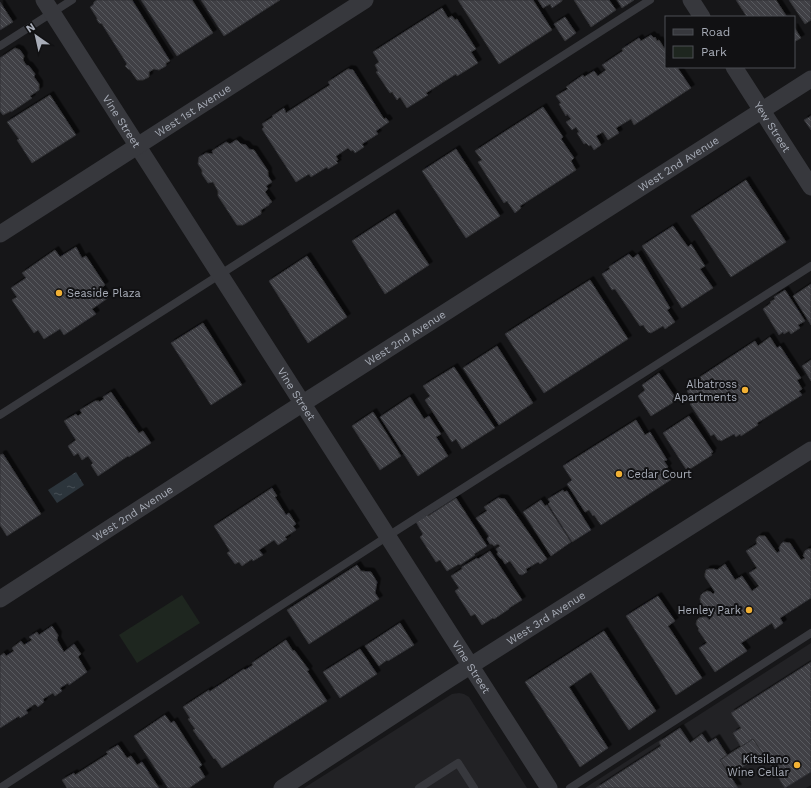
<svg xmlns="http://www.w3.org/2000/svg" width="811" height="788" font-family="'Work Sans',sans-serif">
<style>
.built{fill:#222225}
.park{fill:#1e261f}
.water{fill:url(#water-ripples)}
.building{fill:url(#building-back-hatch);stroke:#303034;filter:url(#shadow)}
.lines{fill:none;stroke-linecap:round;stroke-linejoin:round}
.lane{stroke:#37383d;stroke-width:8}
.street{stroke:#37383d;stroke-width:17}
.poi-dot{fill:#f2b134;stroke:#111113;stroke-width:1.5}
.labels{text-anchor:middle;stroke-width:4;stroke-linejoin:round;paint-order:stroke}
.street-label{font-size:11px;fill:#a8adb8;stroke:#111113}
.poi-label{font-size:11px;fill:#a8adb8;stroke:#111113;text-anchor:end}
</style>
<defs>
<pattern id="water-ripples" width="26" height="14" patternUnits="userSpaceOnUse"><rect width="26" height="14" fill="#2c353c"/><path d="M2 4q2-2 4 0t4 0M15 11q2-2 4 0t4 0" fill="none" stroke="#485056"/></pattern>
<pattern id="building-back-hatch" width="6" height="6" patternUnits="userSpaceOnUse"><rect width="6" height="6" fill="#404145"/><path d="M-1 5l2 2M0 0l6 6M5-1l2 2" fill="none" stroke="#595a5e"/></pattern>
<filter id="shadow"><feDropShadow dx="3.5" dy="-3.5" stdDeviation="0" flood-color="#0009"/></filter>
</defs>
<rect width="100%" height="100%" fill="#161618"/>
<g class="built">
<polygon points="811,643 811,785 806,788 585,788"/>
<polygon points="459,693 464,694 469,697 527,788 304,788 452,694"/>
</g>
<polygon class="park" points="182,595 200,623 137,663 119,635"/>
<polygon class="water" points="76,472 84,485 57,503 48,490"/>
<g class="building">
<polygon points="97,0 132,0 170,61 166,63 166,66 159,70 154,69 149,72 149,77 143,80 137,80 130,70 128,69 125,66 127,64 102,24 99,23 97,20 97,18 90,7 93,5 94,2"/>
<polygon points="141,0 192,0 213,33 177,56"/>
<polygon points="201,0 280,0 224,36"/>
<polygon points="458,0 533,0 552,30 499,64"/>
<polygon points="538,0 562,0 562,1 552,8 550,4 543,8"/>
<polygon points="574,0 609,0 616,10 591,27"/>
<polygon points="617,0 634,0 622,8"/>
<polygon points="736,0 776,0 787,17 747,17"/>
<polygon points="789,0 811,0 811,20 805,24"/>
<polygon points="0,2 13,22 0,30"/>
<polygon points="442,8 448,18 452,16 455,20 457,19 476,49 471,52 478,63 457,76 456,74 426,93 428,95 407,108 400,97 397,100 392,92 390,93 376,72 378,71 375,65 379,62 373,52"/>
<polygon points="565,17 576,33 565,41 554,24"/>
<polygon points="794,27 801,38 794,42"/>
<polygon points="651,35 654,38 655,37 657,41 659,40 666,51 666,67 677,67 691,88 634,125 631,119 616,128 619,133 608,140 603,132 596,136 601,145 594,150 591,145 589,146 586,143 584,144 577,133 579,132 576,127 572,130 566,122 571,119 567,114 566,116 559,104 561,103 556,96 568,89 566,87 583,75 584,77 594,71 598,76 606,70 602,65 623,51 622,49 639,38 641,41"/>
<polygon points="15,48 20,50 24,56 23,60 26,65 29,66 35,74 34,77 39,84 39,90 30,96 32,98 11,112 11,111 3,115 0,111 0,58"/>
<polygon points="348,69 353,70 384,119 386,118 389,122 376,131 378,134 362,144 364,147 355,153 353,150 351,151 348,148 336,156 338,160 336,161 338,163 328,169 327,167 311,177 309,174 296,182 262,129 264,127 262,124 273,117 272,116 284,108 286,113 330,85 328,82"/>
<polygon points="50,95 76,135 32,163 17,140 19,139 7,122"/>
<polygon points="543,107 563,137 561,139 574,158 571,161 576,170 520,206 521,208 515,213 507,201 504,203 478,162 482,160 475,151"/>
<polygon points="811,116 811,130 804,120"/>
<polygon points="236,140 238,141 241,144 246,145 249,149 254,150 268,171 268,176 272,182 266,186 268,189 265,192 272,202 269,204 269,205 261,210 261,214 243,225 237,225 218,196 218,191 213,182 208,183 202,174 202,170 198,164 199,157 206,153 213,154 212,151 226,142 230,144"/>
<polygon points="456,149 500,216 466,238 422,171"/>
<polygon points="746,180 786,242 731,277 691,216"/>
<polygon points="395,213 429,265 385,294 352,241"/>
<polygon points="673,226 688,247 691,244 705,266 700,269 713,288 682,308 642,246"/>
<polygon points="76,247 82,258 86,256 105,285 101,288 108,298 92,309 96,314 64,335 60,329 44,339 38,330 34,333 12,300 17,297 11,288 26,278 22,273 55,250 60,257"/>
<polygon points="629,254 633,258 638,254 670,308 667,310 675,322 665,329 663,326 651,333 648,332 643,325 640,326 615,289 612,290 602,274 610,269 609,267"/>
<polygon points="307,256 347,317 308,343 269,281"/>
<polygon points="590,280 628,339 544,393 505,334"/>
<polygon points="811,284 811,325 793,296"/>
<polygon points="785,290 805,321 798,325 800,328 791,334 789,331 784,334 783,332 779,335 763,309 771,303 770,302 775,299 774,297"/>
<polygon points="203,323 242,385 211,405 171,343"/>
<polygon points="770,337 777,348 780,346 801,378 797,380 802,389 799,391 802,395 757,423 758,425 741,436 740,434 736,437 734,434 721,441 720,440 718,440 714,434 711,436 690,404 694,402 687,391 699,383 697,379 755,341 758,346"/>
<polygon points="497,346 533,403 499,425 463,368"/>
<polygon points="811,360 811,381 802,366"/>
<polygon points="454,367 495,428 462,449 456,439 452,442 425,400 430,396 423,386"/>
<polygon points="659,373 677,400 651,416 638,396 645,390 642,385"/>
<polygon points="111,392 139,433 143,431 151,443 129,457 128,456 98,476 91,465 93,463 88,456 82,460 78,453 74,456 68,446 76,440 64,421 76,414 78,416 82,413 80,410 95,401 99,401 99,402 104,399 103,397"/>
<polygon points="410,397 424,419 429,416 441,434 436,437 448,456 418,476 380,417"/>
<polygon points="373,412 401,456 380,470 352,426"/>
<polygon points="689,416 713,452 711,453 712,455 690,469 688,467 686,469 663,433"/>
<polygon points="636,420 645,435 650,432 667,460 664,461 668,467 666,469 672,479 601,525 594,515 593,516 589,510 585,512 567,484 572,480 563,466"/>
<polygon points="3,454 41,514 7,536 0,525 0,455"/>
<polygon points="272,488 277,496 275,497 286,515 289,513 296,524 293,526 296,530 285,537 287,539 278,545 274,540 259,550 263,555 253,561 252,559 242,566 239,562 235,564 227,553 230,551 214,526"/>
<polygon points="563,490 564,492 567,491 591,530 572,542 548,504 550,502 548,499"/>
<polygon points="456,498 487,546 474,554 475,555 460,565 459,564 447,571 440,560 436,562 420,537 423,534 416,522 427,515 428,516"/>
<polygon points="498,498 505,499 547,559 540,564 538,562 526,569 527,572 522,575 519,574 510,561 505,564 502,559 500,558 497,554 498,552 496,549 500,546 498,544 494,546 492,544 490,544 487,539 489,536 476,518 487,511 484,507"/>
<polygon points="541,500 545,506 547,505 571,542 551,556 523,512"/>
<polygon points="759,536 765,536 777,553 780,551 779,548 781,544 783,542 790,543 801,560 805,558 803,556 805,551 808,549 811,549 811,598 780,618 783,623 775,629 772,623 741,643 747,651 715,672 699,648 707,643 698,630 699,629 696,624 697,620 699,618 703,617 707,617 709,620 711,618 701,603 700,599 701,595 703,593 707,591 711,592 713,594 715,592 705,577 705,574 706,570 709,569 714,569 717,570 725,564 735,580 742,576 752,591 759,586 749,573 757,568 746,551 757,544 756,540 757,538"/>
<polygon points="490,551 522,600 509,608 509,609 494,619 493,618 482,625 475,614 471,616 455,591 459,588 451,576 462,569 462,567 477,558 478,559"/>
<polygon points="357,565 361,571 371,572 377,582 375,593 379,599 309,644 287,610"/>
<polygon points="658,596 675,621 668,626 702,678 676,695 626,616"/>
<polygon points="400,623 414,645 388,661 387,660 379,666 365,646"/>
<polygon points="52,626 58,635 57,640 64,652 74,644 81,654 78,657 87,672 69,685 68,683 60,688 62,691 55,696 53,693 43,699 44,702 38,707 35,704 26,710 28,713 20,718 19,716 0,728 0,656 4,653 6,656 14,651 12,648 21,641 24,645 32,640 29,637 37,632 39,635"/>
<polygon points="604,631 656,711 629,730 591,672 569,687 608,748 580,767 525,682"/>
<polygon points="286,640 293,651 294,650 309,670 307,671 327,701 222,768 215,758 214,759 201,740 200,740 193,730 195,729 188,719 190,718 183,707 209,690 209,692 244,669 245,670 253,665 252,663"/>
<polygon points="360,649 377,674 340,698 323,672"/>
<polygon points="811,662 811,772 785,788 753,739 741,747 733,733 741,728 731,713"/>
<polygon points="165,715 171,723 174,721 202,765 199,767 205,777 189,788 168,788 134,736"/>
<polygon points="680,728 690,743 702,734 708,743 716,738 727,755 720,760 738,788 596,788 661,746 659,742"/>
<polygon points="753,739 763,754 730,775 720,760"/>
<polygon points="118,745 127,758 131,756 137,765 142,762 159,788 67,788 62,780 74,773 75,775 108,754 106,752"/>
</g>
<g class="lines">
<g class="lane">
<polyline points="0,46 72,0"/>
<polyline points="0,415 650,0"/>
<polyline points="0,788 388,536 811,266"/>
<polyline points="419,788 458,763 474,788"/>
<polyline points="570,788 811,633"/>
</g>
<g class="street">
<path id="s1" d="M44,0L549,788"/>
<polyline points="691,0 702,17"/>
<path id="s2" d="M734,67L811,187"/>
<path id="s3" d="M0,234L365,0"/>
<path id="s4" d="M0,599L286,414L811,79"/>
<path id="s5" d="M282,788L448,680L811,450"/>
</g>
</g>
<g class="poi-dot">
<circle cx="59" cy="293" r="4"/>
<circle cx="745" cy="390" r="4"/>
<circle cx="619" cy="474" r="4"/>
<circle cx="749" cy="610" r="4"/>
<circle cx="797" cy="765" r="4"/>
</g>
<g class="labels">
<g class="street-label">
<text dy="4" stroke="none"><textPath href="#s3" startOffset="229">West 1st Avenue</textPath></text>
<text dy="4" stroke="none"><textPath href="#s1" startOffset="144">Vine Street</textPath></text>
<text dy="4" stroke="none"><textPath href="#s2" startOffset="71">Yew Street</textPath></text>
<text dy="4" stroke="none"><textPath href="#s4" startOffset="806">West 2nd Avenue</textPath></text>
<text dy="4" stroke="none"><textPath href="#s4" startOffset="482">West 2nd Avenue</textPath></text>
<text dy="4" stroke="none"><textPath href="#s1" startOffset="468">Vine Street</textPath></text>
<text dy="4" stroke="none"><textPath href="#s4" startOffset="158">West 2nd Avenue</textPath></text>
<text dy="4" stroke="none"><textPath href="#s5" startOffset="314">West 3rd Avenue</textPath></text>
<text dy="4" stroke="none"><textPath href="#s1" startOffset="792">Vine Street</textPath></text>
</g>
<g class="poi-label">
<text x="67" y="297" text-anchor="start">Seaside Plaza</text>
<text x="737" y="388">Albatross<tspan x="737" dy="13">Apartments</tspan></text>
<text x="627" y="478" text-anchor="start">Cedar Court</text>
<text x="741" y="614">Henley Park</text>
<text x="789" y="763">Kitsilano<tspan x="789" dy="13">Wine Cellar</tspan></text>
</g>
</g>
<rect x="665" y="16" width="130" height="52" fill="#111113" stroke="#4d4f55"/>
<rect x="673" y="29" width="20" height="6" fill="#37383d" stroke="#4d4f55"/>
<text x="701" y="36" font-size="12" fill="#a8adb8">Road</text>
<rect x="673" y="46" width="20" height="12" fill="#1e261f" stroke="#4d4f55"/>
<text x="701" y="56" font-size="12" fill="#a8adb8">Park</text>
<g transform="translate(36 36) rotate(326)" stroke="#111113" stroke-width="3" paint-order="stroke">
<path d="M0-3L7 15L0 10L-7 15Z" fill="#a8adb8"/>
<text y="-6" font-size="11" font-weight="bold" text-anchor="middle" fill="#a8adb8">N</text>
</g>
</svg>
